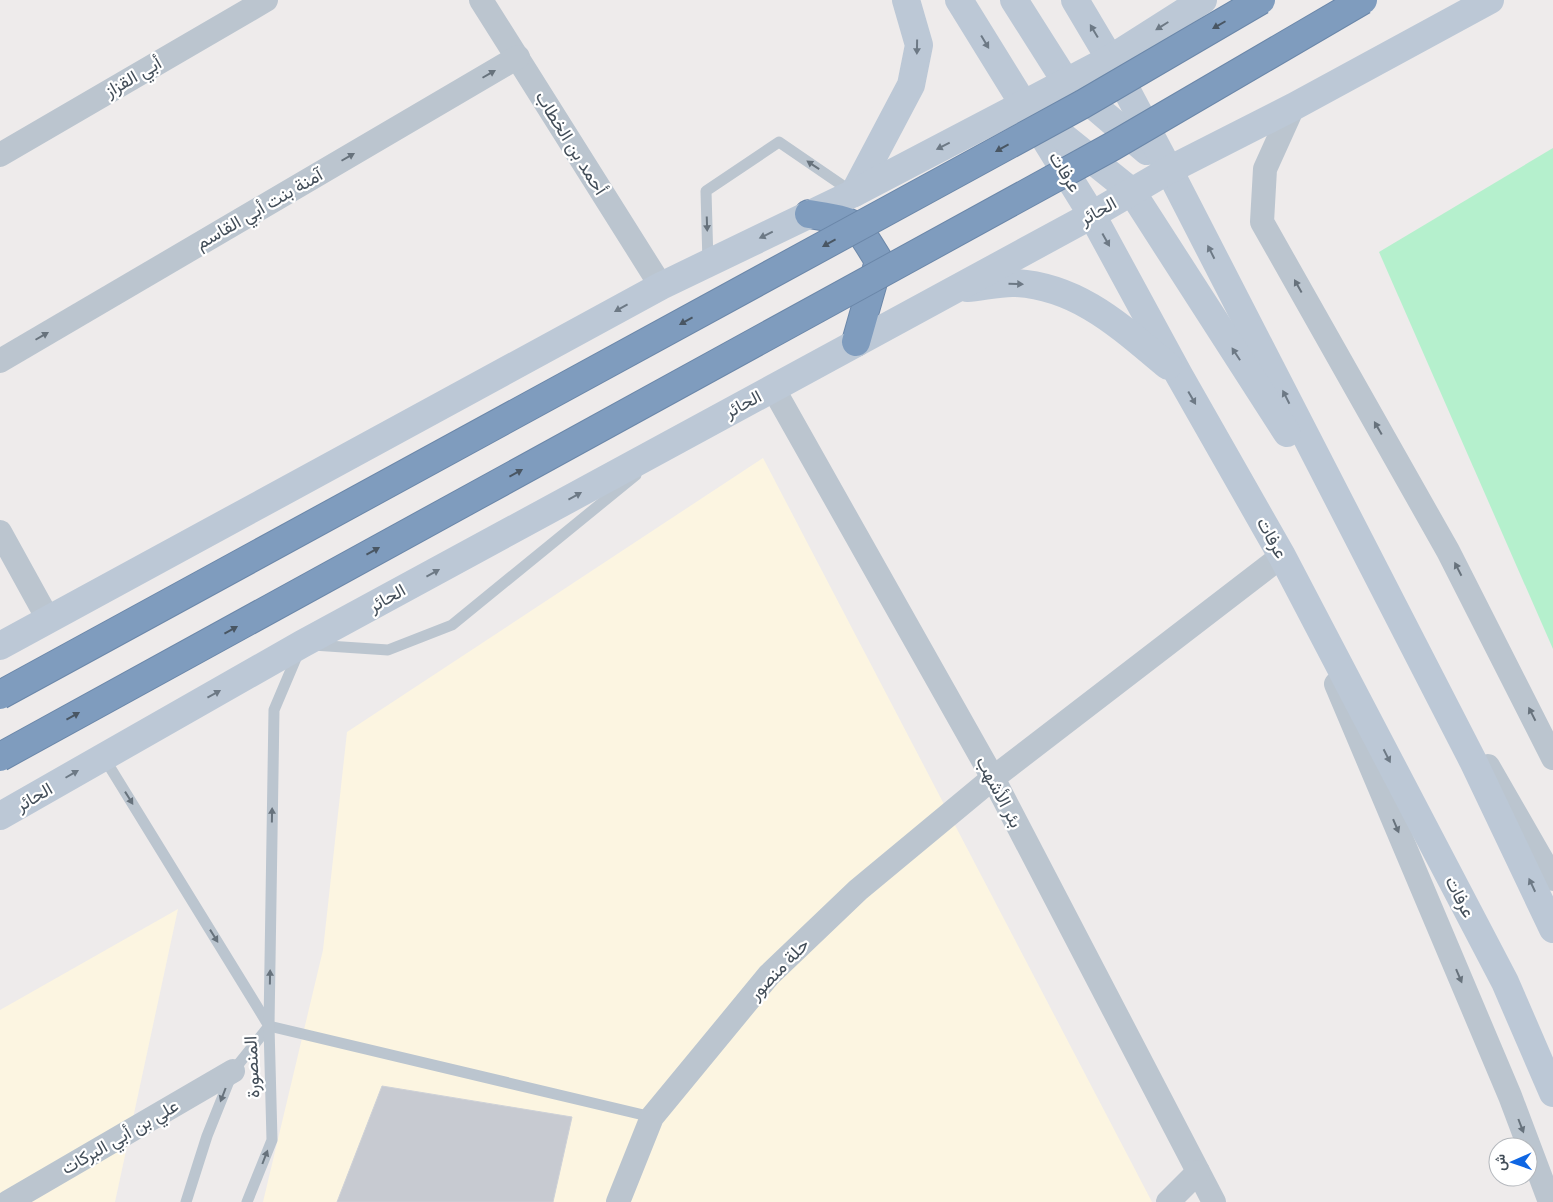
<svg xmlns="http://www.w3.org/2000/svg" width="1553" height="1202" font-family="Montserrat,Vazirmatn,sans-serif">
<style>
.commercial{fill:#fcf5e1}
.green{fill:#b5f0cd}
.building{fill:#c7cad1;stroke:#ced1d7}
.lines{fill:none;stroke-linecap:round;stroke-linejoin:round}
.highway-casing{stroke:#6b87a9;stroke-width:30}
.lane{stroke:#bbc5cf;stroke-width:11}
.street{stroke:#bbc5cf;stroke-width:24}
.secondary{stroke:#bcc8d6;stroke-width:28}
.highway{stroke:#7f9cbe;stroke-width:28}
.highway-bridge-casing{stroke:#6b87a9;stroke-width:30;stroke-linecap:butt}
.highway-bridge{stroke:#7f9cbe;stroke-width:28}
.oneway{fill:#495663}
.oneway2{fill:#6d7985}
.oneway3{fill:#67727c}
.labels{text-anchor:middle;stroke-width:4.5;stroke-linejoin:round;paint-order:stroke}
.street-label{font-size:18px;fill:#434e59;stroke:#fff}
</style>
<rect width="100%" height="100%" fill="#eeebeb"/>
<g class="commercial">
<polygon points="763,458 1152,1202 263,1202 323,950 347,732"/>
<polygon points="178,909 115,1202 0,1202 0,1010"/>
</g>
<polygon class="green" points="1553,148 1553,649 1379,252"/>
<polygon class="building" points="382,1086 572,1117 553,1202 337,1202"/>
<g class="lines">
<defs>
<path id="highway" d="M809,214C858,222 853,219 879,261L856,342"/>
</defs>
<use href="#highway" class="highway-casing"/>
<g class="lane">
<polyline points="708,263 706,191 779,142 852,192"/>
<polyline points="313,645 388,650 452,625 636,475"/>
<polyline points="103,756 269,1026 652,1117"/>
<polyline points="186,1202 207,1136 233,1071 269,1026"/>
<polyline points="247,1202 272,1140 269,1026 274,710 299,651"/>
</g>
<g class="street">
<polyline points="481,0 661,286"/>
<polyline points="1293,107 1265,169 1262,222 1448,551 1553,758"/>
<polyline points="0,155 266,0"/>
<polyline points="0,361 518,57"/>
<polyline points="773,388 993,778 1214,1202"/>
<polyline points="0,532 48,619"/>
<polyline points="1336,684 1510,1096 1550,1202"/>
<polyline points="1488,766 1553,879"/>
<polyline points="8,1202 233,1071"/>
<polyline points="618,1202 652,1117 769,975 858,890 993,778 1282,556 1289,572"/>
<polyline points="1168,1202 1198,1172"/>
</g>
<g class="secondary">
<polyline points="959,0 1092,215 1179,375 1282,556 1505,982 1553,1093"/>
<polyline points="1014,0 1066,82 1147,151"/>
<polyline points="1075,0 1110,59 1169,170 1473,761 1553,929"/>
<polyline points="1040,118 1132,192 1287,433"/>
<polyline points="854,193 911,85 919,45 906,0"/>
<path d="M967,288C982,287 1001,282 1016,283C1080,287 1122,328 1168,366"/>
<polyline points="0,646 661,286 854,193 1110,59 1203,0"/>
<polyline points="0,816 302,644 1092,215 1169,170 1293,107 1490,0"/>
</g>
<use href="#highway" class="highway"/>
<defs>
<g id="highway-bridge">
<polyline points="0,695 1083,104 1261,0"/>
<polyline points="0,757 1113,146 1363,0"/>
</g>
</defs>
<use href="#highway-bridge" class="highway-bridge-casing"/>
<use href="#highway-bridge" class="highway-bridge"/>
</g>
<defs><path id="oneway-solid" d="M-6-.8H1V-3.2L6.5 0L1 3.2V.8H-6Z" transform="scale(1.25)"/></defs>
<g class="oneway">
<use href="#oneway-solid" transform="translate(1219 25) rotate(150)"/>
<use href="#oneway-solid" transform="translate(1002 148) rotate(151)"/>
<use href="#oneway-solid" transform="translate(829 243) rotate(151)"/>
<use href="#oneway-solid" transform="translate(686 321) rotate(151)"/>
<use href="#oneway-solid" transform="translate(516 473) rotate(-29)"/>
<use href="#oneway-solid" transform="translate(373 551) rotate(-29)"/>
<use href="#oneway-solid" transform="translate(231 630) rotate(-29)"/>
<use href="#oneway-solid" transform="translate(73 716) rotate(-29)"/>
</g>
<g class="oneway2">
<use href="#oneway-solid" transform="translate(1162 26) rotate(148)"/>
<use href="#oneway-solid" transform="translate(1094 31) rotate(-121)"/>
<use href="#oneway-solid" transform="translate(985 42) rotate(59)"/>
<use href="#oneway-solid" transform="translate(917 47) rotate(91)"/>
<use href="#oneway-solid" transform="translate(943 146) rotate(153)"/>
<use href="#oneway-solid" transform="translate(766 235) rotate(154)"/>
<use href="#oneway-solid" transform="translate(1106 240) rotate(61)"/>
<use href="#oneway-solid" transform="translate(1211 252) rotate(-117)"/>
<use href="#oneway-solid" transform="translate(1016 284) rotate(2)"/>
<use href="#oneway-solid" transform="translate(621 308) rotate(151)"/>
<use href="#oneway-solid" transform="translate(1236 354) rotate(-123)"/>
<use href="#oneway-solid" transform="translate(1286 397) rotate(-117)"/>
<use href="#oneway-solid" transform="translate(1192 398) rotate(60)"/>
<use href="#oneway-solid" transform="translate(575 496) rotate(-29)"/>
<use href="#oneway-solid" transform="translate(433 573) rotate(-29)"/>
<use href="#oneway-solid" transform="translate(214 694) rotate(-29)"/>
<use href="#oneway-solid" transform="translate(1387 756) rotate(63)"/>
<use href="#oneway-solid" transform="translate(72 774) rotate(-30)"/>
<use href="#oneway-solid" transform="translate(1532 885) rotate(-115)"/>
</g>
<g class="oneway3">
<use href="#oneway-solid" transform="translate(489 74) rotate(-30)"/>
<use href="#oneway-solid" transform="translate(348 157) rotate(-30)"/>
<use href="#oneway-solid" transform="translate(813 165) rotate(-146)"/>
<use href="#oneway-solid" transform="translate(707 224) rotate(88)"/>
<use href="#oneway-solid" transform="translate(1298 286) rotate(-119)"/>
<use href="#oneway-solid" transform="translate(42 336) rotate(-30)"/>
<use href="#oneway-solid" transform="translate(1378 428) rotate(-120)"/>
<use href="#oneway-solid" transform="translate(1458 569) rotate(-117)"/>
<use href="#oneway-solid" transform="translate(1532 714) rotate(-117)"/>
<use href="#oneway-solid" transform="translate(129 798) rotate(58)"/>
<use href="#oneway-solid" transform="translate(272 815) rotate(-89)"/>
<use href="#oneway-solid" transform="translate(1396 826) rotate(67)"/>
<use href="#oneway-solid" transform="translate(214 936) rotate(58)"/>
<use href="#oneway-solid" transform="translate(1459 976) rotate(67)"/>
<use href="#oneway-solid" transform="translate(270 977) rotate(-89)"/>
<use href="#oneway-solid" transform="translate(223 1095) rotate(111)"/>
<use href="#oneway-solid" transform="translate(1521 1126) rotate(69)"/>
<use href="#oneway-solid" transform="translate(265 1157) rotate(-69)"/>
</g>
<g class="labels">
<g class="street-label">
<text transform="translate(133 77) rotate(-30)" y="6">أبي القزاز</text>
<text transform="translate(571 143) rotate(58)" y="6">أحمد بن الخطاب</text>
<text transform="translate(1065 172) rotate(58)" y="6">عرفات</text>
<text transform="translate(259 209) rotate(-30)" y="6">آمنة بنت أبي القاسم</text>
<text transform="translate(1098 211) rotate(-29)" y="6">الحائر</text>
<text transform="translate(743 404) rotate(-28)" y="6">الحائر</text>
<text transform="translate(1272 538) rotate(61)" y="6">عرفات</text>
<text transform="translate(387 598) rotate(-29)" y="6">الحائر</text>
<text transform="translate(999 792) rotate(62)" y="6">بئر الأشهب</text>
<text transform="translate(34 797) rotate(-30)" y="6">الحائر</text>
<text transform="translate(1460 897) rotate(63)" y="6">عرفات</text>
<text transform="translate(779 969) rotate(-46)" y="6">حلة منصور</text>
<text transform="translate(252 1067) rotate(-93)" y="6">المنصورة</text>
<text transform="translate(120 1137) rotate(-30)" y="6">علي بن أبي البركات</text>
</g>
</g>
<g transform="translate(1513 1162) rotate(268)"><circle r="24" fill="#ffffff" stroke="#b4b8bd"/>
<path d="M0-4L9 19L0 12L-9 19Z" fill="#0f66e3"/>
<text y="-8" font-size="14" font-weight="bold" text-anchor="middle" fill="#434e59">ش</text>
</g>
</svg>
